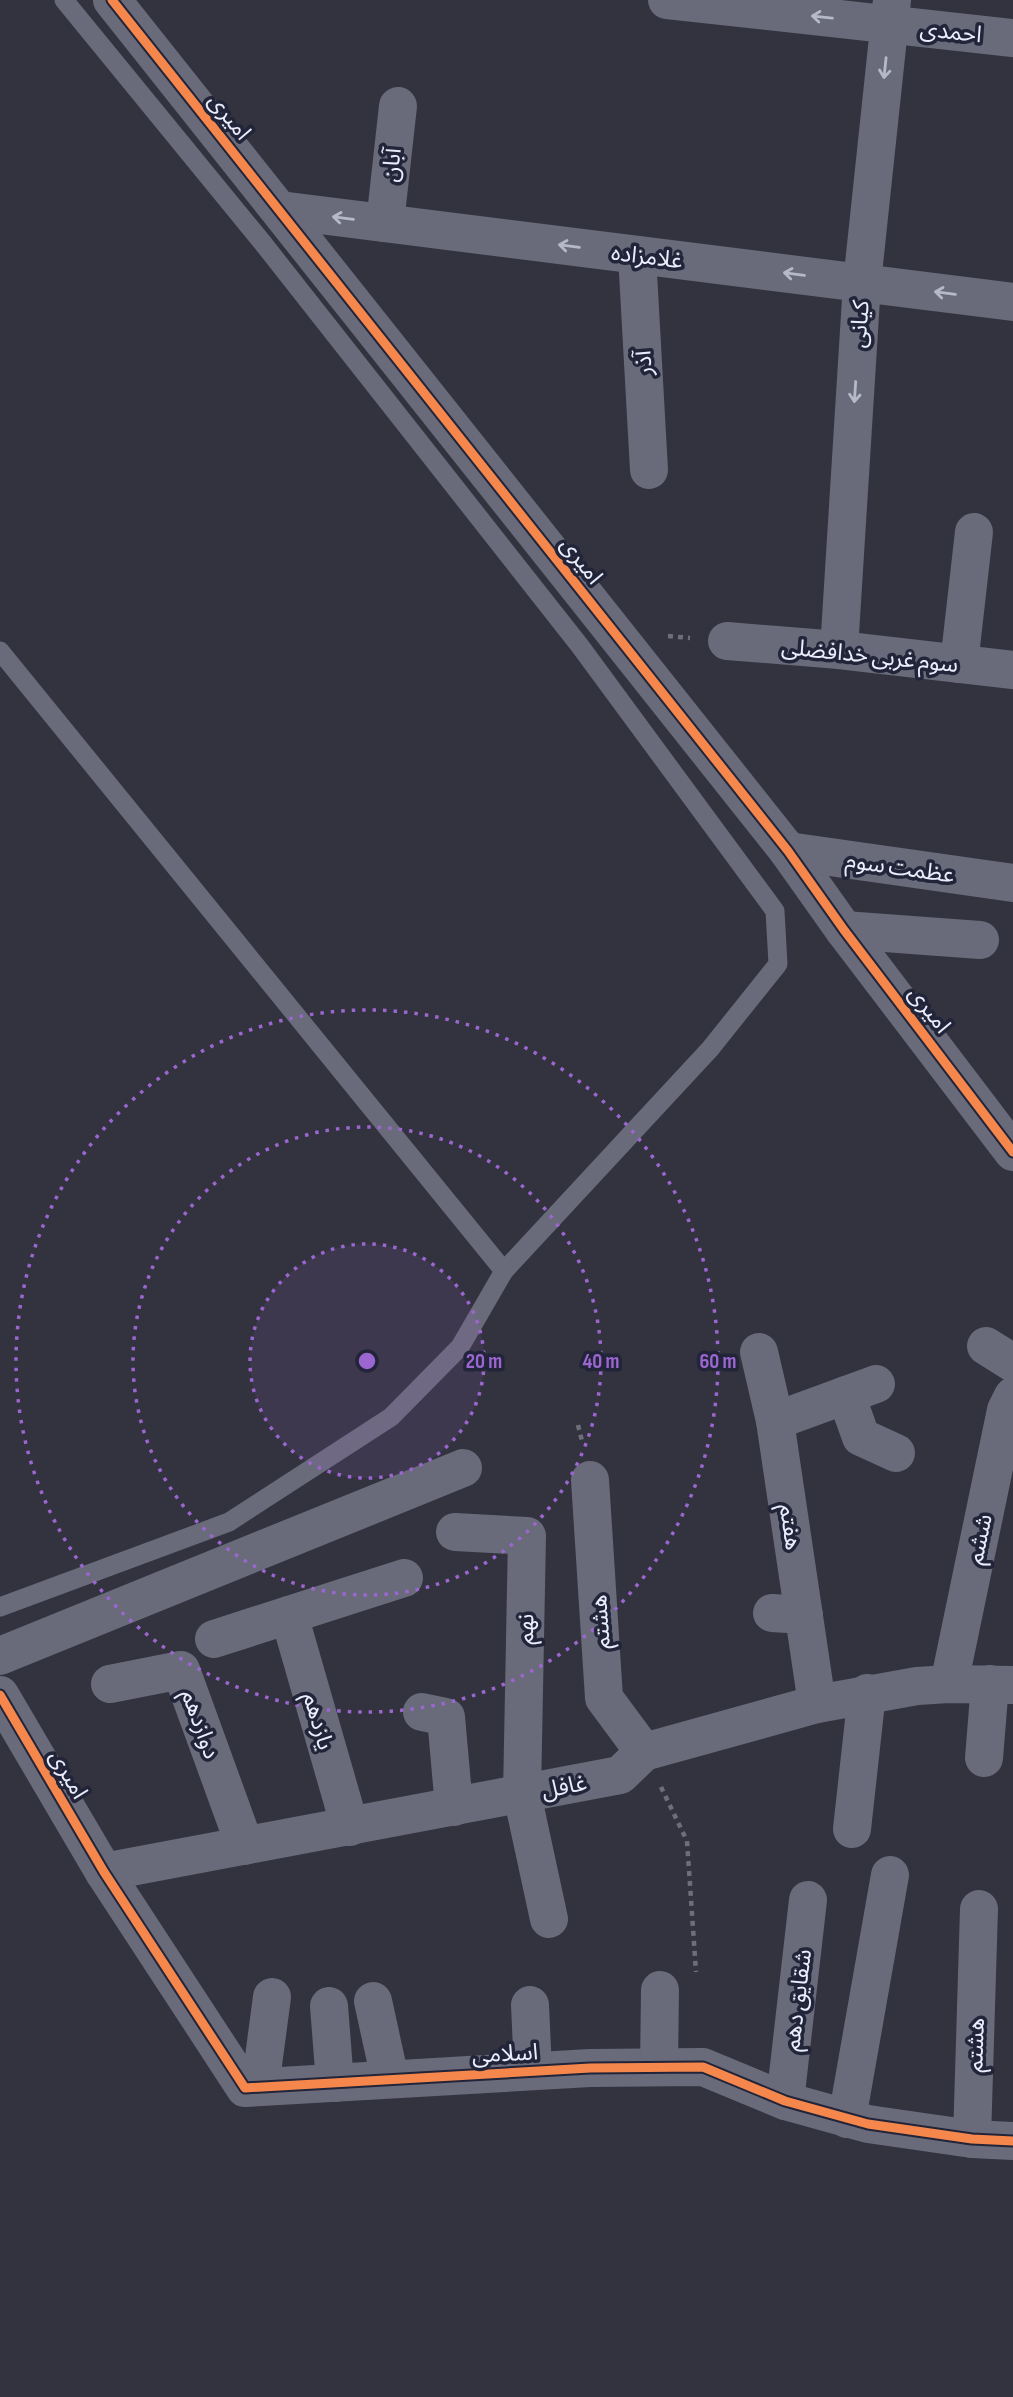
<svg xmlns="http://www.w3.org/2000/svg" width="1013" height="2397" font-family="'Sofia Sans Condensed','Noto Sans Arabic',sans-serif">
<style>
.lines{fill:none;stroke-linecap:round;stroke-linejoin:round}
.path{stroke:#6d6e7a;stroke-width:4.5;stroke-dasharray:5 5;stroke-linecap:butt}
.lane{stroke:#696a7a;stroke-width:19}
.street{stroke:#696a7a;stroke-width:38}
.cycleway-casing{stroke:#222539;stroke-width:13}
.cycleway{stroke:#f5874c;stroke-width:9}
.oneway{stroke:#b6b9c7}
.ring{fill:none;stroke:#9c66d1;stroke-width:3.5;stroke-dasharray:3.5 7}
.labels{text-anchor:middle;stroke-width:7;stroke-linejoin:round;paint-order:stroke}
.street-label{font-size:23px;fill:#eaedfb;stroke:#222539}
.centre{fill:#9c66d1;stroke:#222539;stroke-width:3.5}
.ring-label{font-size:21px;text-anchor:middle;font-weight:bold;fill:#9c66d1;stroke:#222539;stroke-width:7;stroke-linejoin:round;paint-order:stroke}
</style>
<rect width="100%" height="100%" fill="#32333e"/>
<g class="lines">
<g class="path">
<polyline points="668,636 690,638"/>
<polyline points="578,1425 582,1441"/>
<polyline points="661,1787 687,1841 696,1972"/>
</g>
<g class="lane">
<polyline points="0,651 504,1271"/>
<polyline points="0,1607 229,1522 391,1417 460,1347 504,1271 710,1049 778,964 775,911 580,646 262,242 64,0"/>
</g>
<g class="street">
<polyline points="112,0 788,851 844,930 1013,1152"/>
<polyline points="667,0 1013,38"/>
<polyline points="280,210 1013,302"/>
<polyline points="385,223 398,106"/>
<polyline points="637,255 649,470"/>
<polyline points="727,641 839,650 1013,670"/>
<polyline points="839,650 862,283 892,0"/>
<polyline points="959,664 974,532"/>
<polyline points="788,851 1013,883"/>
<polyline points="844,930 980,940"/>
<polyline points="986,1346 1013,1363"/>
<polyline points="759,1352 775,1421 817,1704"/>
<polyline points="846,1395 861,1437 896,1453"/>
<polyline points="775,1421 876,1384"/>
<polyline points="590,1480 604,1698 644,1752"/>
<polyline points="455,1532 527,1536 522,1794 549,1919"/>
<polyline points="772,1613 804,1615"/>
<polyline points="289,1615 350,1827"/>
<polyline points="214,1639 404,1578"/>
<polyline points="0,1656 463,1468"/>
<polyline points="110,1684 181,1670 245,1846"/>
<polyline points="949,1684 1006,1410 1013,1396"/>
<polyline points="0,1695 104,1872 245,2088 590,2068 703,2067 785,2101 868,2124 972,2139 1013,2141"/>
<polyline points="422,1712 446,1717 454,1807"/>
<polyline points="984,1758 990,1684"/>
<polyline points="852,1829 867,1693"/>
<polyline points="104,1872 620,1775 644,1752 817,1704 917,1686 949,1684 1013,1685"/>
<polyline points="373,2001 390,2079"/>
<polyline points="530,2005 533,2071"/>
<polyline points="329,2006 335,2083"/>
<polyline points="659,2067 660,1990"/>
<polyline points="260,2087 272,1997"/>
<polyline points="785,2101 808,1900"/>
<polyline points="847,2119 890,1875"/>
<polyline points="972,2139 979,1909"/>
</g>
<defs>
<g id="cycleway">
<polyline points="112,0 788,851 844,930 1013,1152"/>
<polyline points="0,1695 104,1872 245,2088 590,2068 703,2067 785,2101 868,2124 972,2139 1013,2141"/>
</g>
</defs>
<use href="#cycleway" class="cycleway-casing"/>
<use href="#cycleway" class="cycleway"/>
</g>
<defs><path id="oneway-shaft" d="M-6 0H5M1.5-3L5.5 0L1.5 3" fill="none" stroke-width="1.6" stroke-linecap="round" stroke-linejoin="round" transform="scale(1.75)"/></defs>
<g class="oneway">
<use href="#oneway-shaft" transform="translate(822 17) rotate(-174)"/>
<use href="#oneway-shaft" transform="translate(885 68) rotate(96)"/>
<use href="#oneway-shaft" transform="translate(343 218) rotate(-173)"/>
<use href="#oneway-shaft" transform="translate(569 246) rotate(-173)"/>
<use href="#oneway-shaft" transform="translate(794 274) rotate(-173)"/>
<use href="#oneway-shaft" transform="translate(945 293) rotate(-173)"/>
<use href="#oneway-shaft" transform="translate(855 392) rotate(94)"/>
</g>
<circle cx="367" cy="1361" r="117" fill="#9c66d1" fill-opacity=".12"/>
<g class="ring">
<circle cx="367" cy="1361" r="117"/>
<circle cx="367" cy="1361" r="234"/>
<circle cx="367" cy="1361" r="351"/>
</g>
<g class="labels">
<g class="street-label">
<text transform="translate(951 31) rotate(6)" y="8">احمدی</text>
<text transform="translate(230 116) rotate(51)" y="8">امیری</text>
<text transform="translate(391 165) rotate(-84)" y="8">آبان</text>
<text transform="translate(647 256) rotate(7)" y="8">غلامزاده</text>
<text transform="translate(859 324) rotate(-86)" y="8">کیانی</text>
<text transform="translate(643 363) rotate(-93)" y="8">آذر</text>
<text transform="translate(582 560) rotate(52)" y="8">امیری</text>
<text transform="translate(870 655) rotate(6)" y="8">سوم غربی خدافضلی</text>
<text transform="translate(900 867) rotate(8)" y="8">عظمت سوم</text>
<text transform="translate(930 1009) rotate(52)" y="8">امیری</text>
<text transform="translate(791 1527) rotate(82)" y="8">هفتم</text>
<text transform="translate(979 1539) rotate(-78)" y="8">ششم</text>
<text transform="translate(600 1622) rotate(-94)" y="8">هشتم</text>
<text transform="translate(525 1629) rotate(-89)" y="8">نهم</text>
<text transform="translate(319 1721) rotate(74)" y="8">یازدهم</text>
<text transform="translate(201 1724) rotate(70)" y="8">دوازدهم</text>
<text transform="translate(69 1774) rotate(60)" y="8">امیری</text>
<text transform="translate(564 1786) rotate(-11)" y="8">غافل</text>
<text transform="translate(797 2000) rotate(-83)" y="8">شقایق دهم</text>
<text transform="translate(975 2045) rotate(-88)" y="8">هشتم</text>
<text transform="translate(505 2053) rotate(-3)" y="8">اسلامی</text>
</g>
</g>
<circle cx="367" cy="1361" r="10" class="centre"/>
<g class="ring-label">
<text x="484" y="1368">20 m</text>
<text x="601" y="1368">40 m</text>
<text x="718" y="1368">60 m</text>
</g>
</svg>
